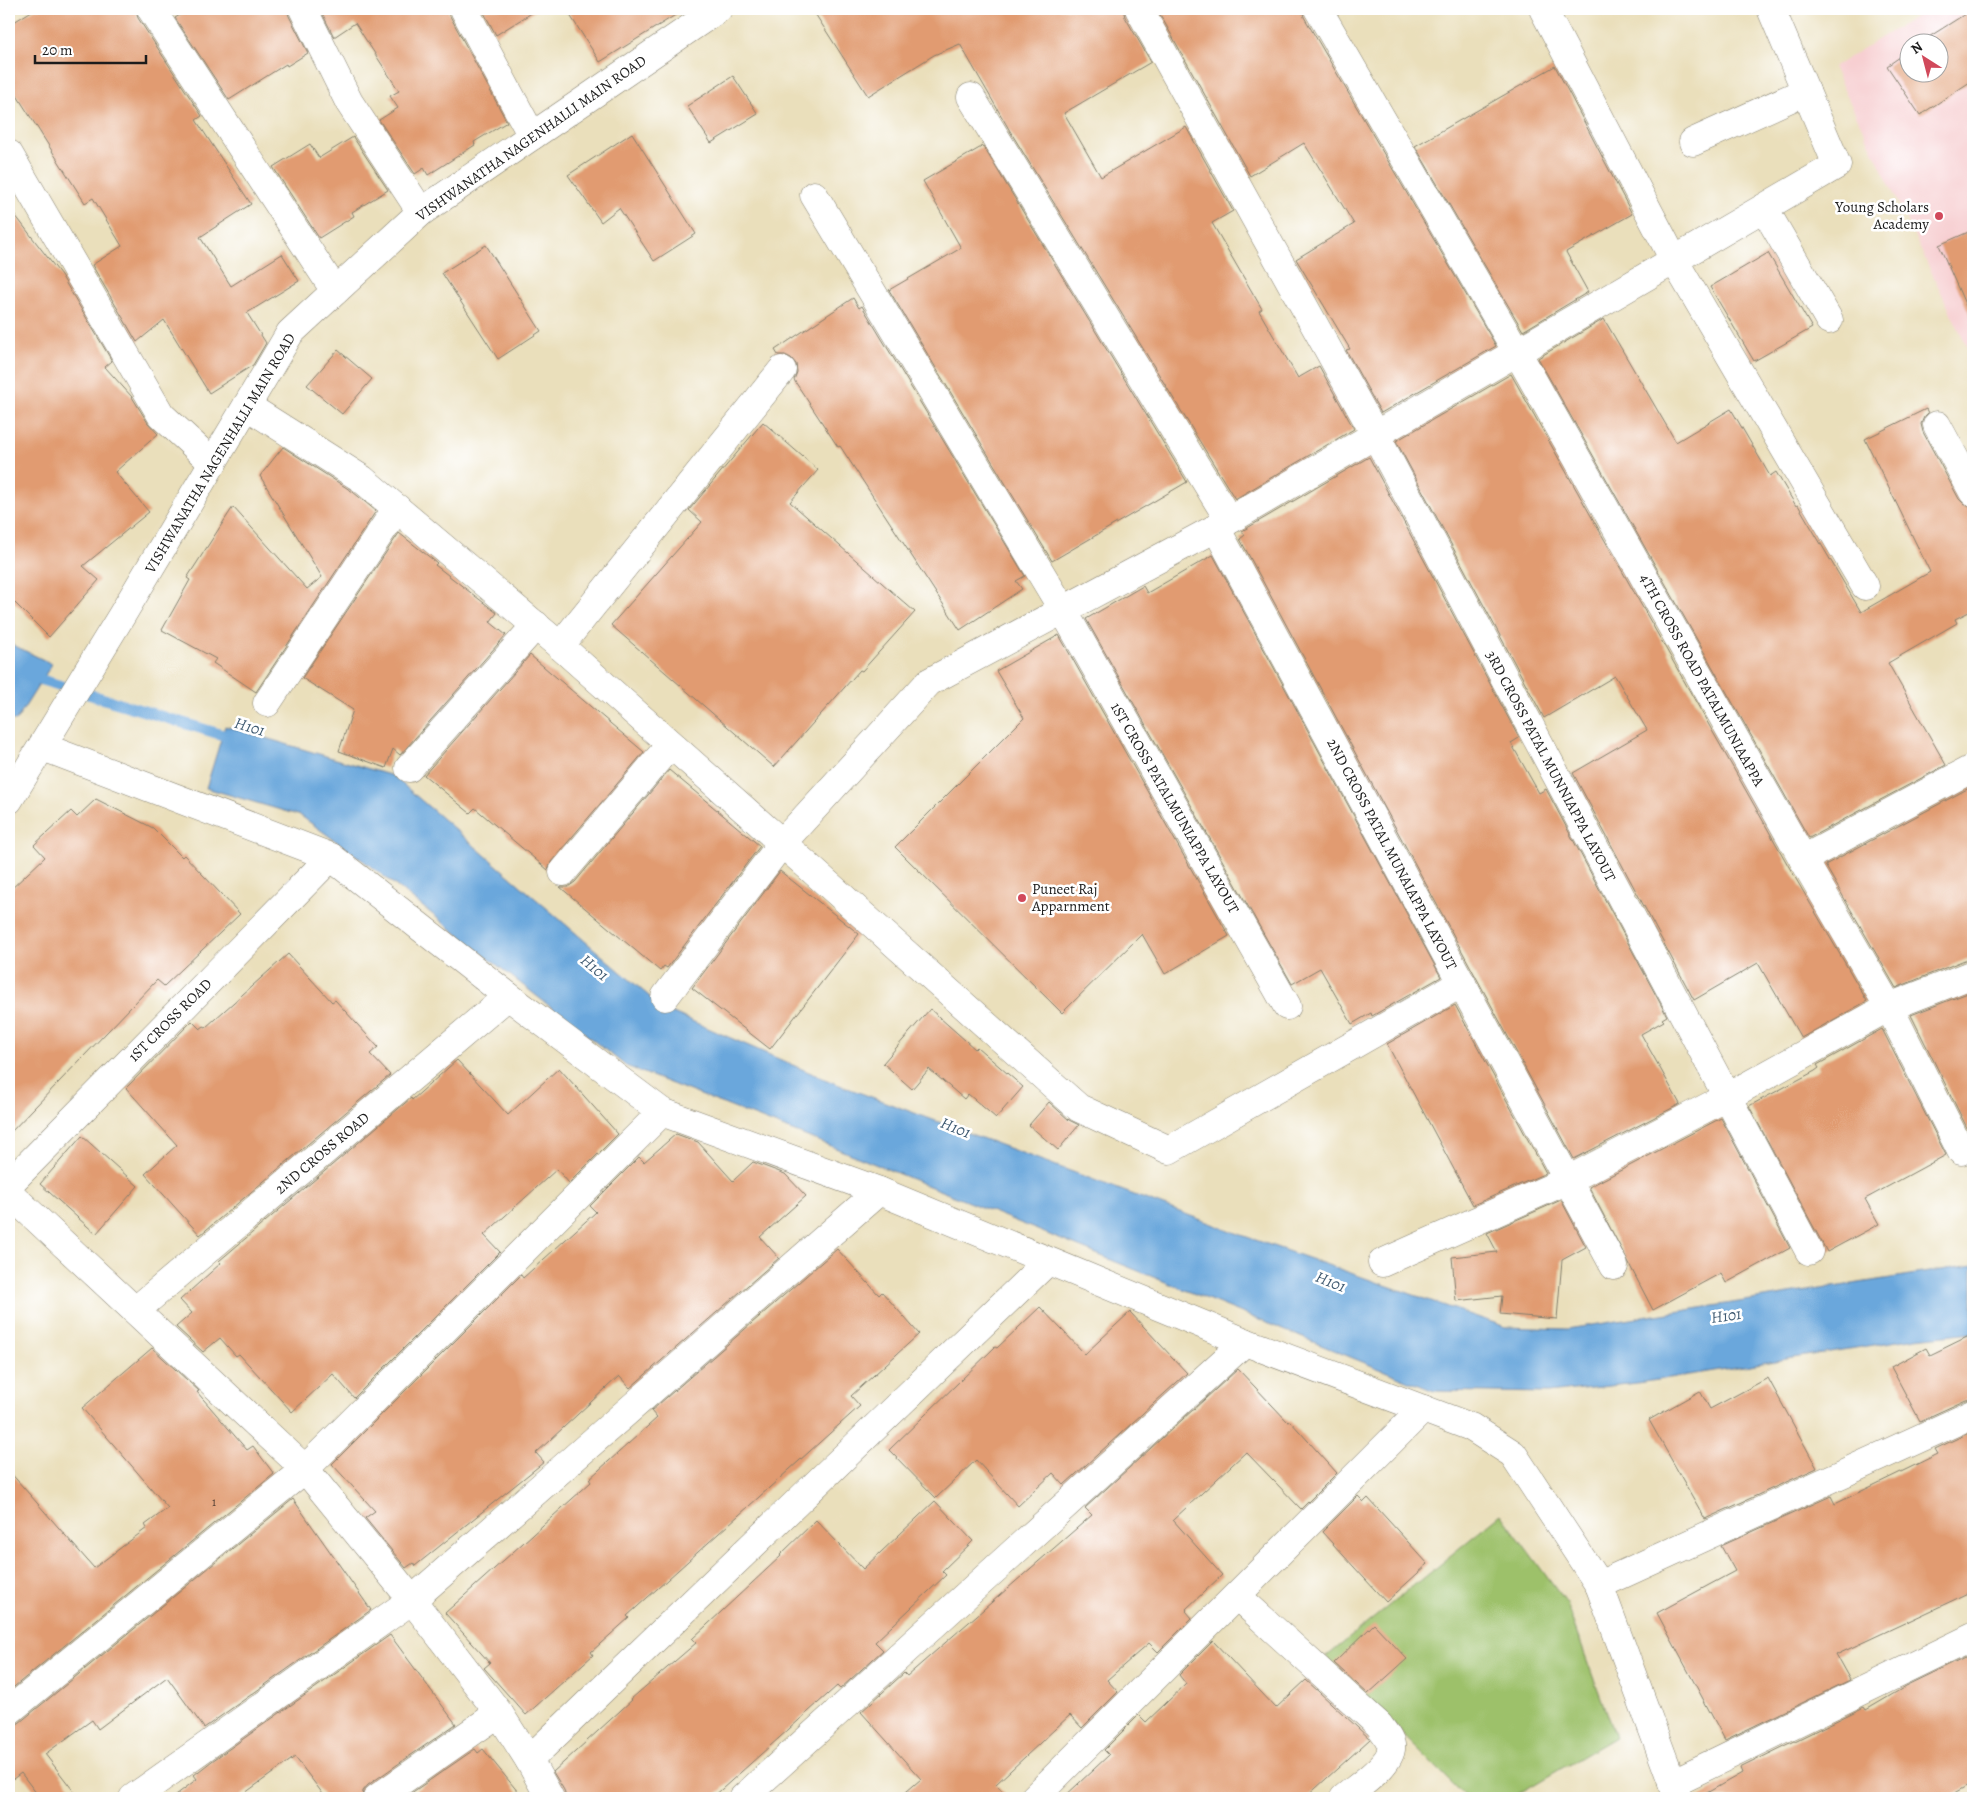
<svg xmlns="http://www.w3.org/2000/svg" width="1982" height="1807" font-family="Alegreya,serif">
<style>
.built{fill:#f7cfd1;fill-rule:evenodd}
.green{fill:#9dc16b;stroke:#5c6e44}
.water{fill:#6ba7dc;stroke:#44627c}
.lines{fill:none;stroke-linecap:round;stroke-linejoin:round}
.stream{stroke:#6ba7dc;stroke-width:11}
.building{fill:#e19b71}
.street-casing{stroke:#837e6c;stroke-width:29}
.secondary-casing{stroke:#837e6c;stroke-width:29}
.street{stroke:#fff;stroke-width:28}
.secondary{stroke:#fff;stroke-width:28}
.poi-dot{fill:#d1495b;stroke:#fff;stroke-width:2}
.labels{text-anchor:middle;stroke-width:5;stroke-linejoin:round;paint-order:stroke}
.number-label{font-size:12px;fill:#4d3c31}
.street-label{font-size:15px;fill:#1c1c1c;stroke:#fff}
.poi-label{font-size:15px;fill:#1c1c1c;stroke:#fff;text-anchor:end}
.water-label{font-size:16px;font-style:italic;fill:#405b72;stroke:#fff}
</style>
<rect width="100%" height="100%" fill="#fff"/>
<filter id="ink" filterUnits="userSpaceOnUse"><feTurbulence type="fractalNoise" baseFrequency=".02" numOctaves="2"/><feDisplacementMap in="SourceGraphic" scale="10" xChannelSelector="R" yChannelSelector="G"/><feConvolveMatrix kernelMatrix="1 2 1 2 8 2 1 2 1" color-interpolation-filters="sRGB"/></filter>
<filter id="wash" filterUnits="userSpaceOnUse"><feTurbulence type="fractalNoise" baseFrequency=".0096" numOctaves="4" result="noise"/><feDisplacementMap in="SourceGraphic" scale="20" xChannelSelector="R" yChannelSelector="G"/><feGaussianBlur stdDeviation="1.12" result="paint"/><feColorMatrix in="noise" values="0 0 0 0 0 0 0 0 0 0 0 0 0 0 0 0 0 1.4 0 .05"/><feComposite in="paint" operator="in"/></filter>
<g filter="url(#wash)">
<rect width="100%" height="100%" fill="#eadfbb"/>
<path class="built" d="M1928,9H1973V359L1833,67ZM1910,42H1940V72H1910Z"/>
<polygon class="green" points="1501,1514 1566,1603 1615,1737 1511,1798 1467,1798 1326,1657"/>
<g class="water">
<polygon points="9,643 52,664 16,721 9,719"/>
<polygon points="225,726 393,776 664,1009 834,1083 1247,1237 1506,1327 1567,1329 1973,1265 1973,1332 1916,1338 1645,1382 1547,1393 1434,1391 818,1141 626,1066 372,867 301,816 206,788"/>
</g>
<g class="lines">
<polyline class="stream" points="9,670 236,739"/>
</g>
<g id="blocks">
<g class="building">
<polygon points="35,9 136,9 138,18 202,116 196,120 251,204 200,237 231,286 282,254 299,281 247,313 266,343 253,365 209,393 164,320 137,342 92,265 122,246 93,198 85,203 9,83 9,25"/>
<polygon points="190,9 287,9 289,16 308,53 287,66 286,64 229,100 175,18"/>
<polygon points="320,9 448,9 450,16 507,122 474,142 475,145 428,175 424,168 415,174 379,120 398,108 390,96 399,91 355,23 334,37"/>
<polygon points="482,9 538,9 496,35"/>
<polygon points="566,9 685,9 600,62"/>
<polygon points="812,9 1123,9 1125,17 1151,62 1064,113 1101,177 1186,127 1233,211 1212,223 1262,309 1259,311 1298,378 1319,366 1354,429 1235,499 1010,131 960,44 934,55 868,96"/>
<polygon points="1157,9 1302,9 1304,17 1496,346 1381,413 1346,350 1350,349 1296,259 1354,224 1304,143 1250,176"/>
<polygon points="1973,9 1973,80 1920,115 1887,66 1910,50 1910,72 1940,72 1940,42 1921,42"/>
<polygon points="1555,66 1632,214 1566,252 1588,292 1523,331 1415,146"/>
<polygon points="733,76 758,114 711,143 687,106"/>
<polygon points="632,133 696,234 654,261 619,208 601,222 568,175"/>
<polygon points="353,137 388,190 352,212 354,216 319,238 273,167 310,144 319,158"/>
<polygon points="983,146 1187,482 1052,561 889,290 961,248 923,181"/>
<polygon points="9,207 61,275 112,361 105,367 132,397 148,423 158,434 115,472 149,512 83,566 99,580 49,637 9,597"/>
<polygon points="1973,230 1973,322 1939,245"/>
<polygon points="486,245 541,331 498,359 442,273"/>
<polygon points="1768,253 1812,328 1754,361 1710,287"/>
<polygon points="853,298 859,308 862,306 1025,576 1016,581 1022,589 960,630 840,446 838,447 794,380 797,372 796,364 791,358 785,355 778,355 775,350"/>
<polygon points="1604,319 1676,442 1731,409 1770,476 1776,472 1796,506 1798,505 1861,612 1930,572 1865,439 1926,409 1928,413 1924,417 1921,424 1923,432 1959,499 1965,505 1973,508 1973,610 1955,619 1957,623 1888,663 1946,765 1809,838 1538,358"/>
<polygon points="338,350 372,379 342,414 307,385"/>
<polygon points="1511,374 1789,867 1867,1001 1801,1038 1758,963 1694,1000 1573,773 1647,730 1615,676 1544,718 1396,441"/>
<polygon points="763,422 818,470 790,502 915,612 862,671 860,670 774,767 611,625 702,522 689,510"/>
<polygon points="283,447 353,492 376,511 256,692 213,663 216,659 162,630 190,580 187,578 233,507 307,589 322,577 260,476"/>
<polygon points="1369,457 1519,738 1511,743 1539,793 1546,789 1667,1016 1662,1019 1664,1021 1641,1034 1680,1104 1574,1159 1240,539 1245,535 1242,531"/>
<polygon points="399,533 437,563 435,565 497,613 490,622 506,635 400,755 393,749 386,768 339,751 353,710 302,678"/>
<polygon points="1213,555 1441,977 1372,1016 1371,1013 1352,1024 1320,968 1292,984 1086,619 1143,586 1147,593"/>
<polygon points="1059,635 1229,936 1165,974 1142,934 1062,1013 895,847 1024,718 996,671"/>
<polygon points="530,655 644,752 551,862 548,870 475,808 470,813 424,775"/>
<polygon points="669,770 760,846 667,968 664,966 660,971 560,887 568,887 575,882"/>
<polygon points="1973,786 1973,959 1967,959 1896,988 1825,865"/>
<polygon points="96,799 153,828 182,857 184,855 240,914 164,986 157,980 9,1134 9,891 45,857 34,845 71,811 77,817"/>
<polygon points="780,871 859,934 770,1049 692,988"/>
<polygon points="288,954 332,1002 335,1000 378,1047 370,1054 390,1075 200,1235 145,1174 177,1145 126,1088 192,1021 200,1029 204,1026 206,1027"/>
<polygon points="1973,991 1973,1140 1911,1015"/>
<polygon points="1455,1005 1546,1173 1473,1205 1387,1044"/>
<polygon points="930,1009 975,1049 977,1047 1023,1087 996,1118 968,1094 964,1099 929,1069 912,1089 883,1063"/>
<polygon points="1882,1029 1946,1155 1865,1199 1879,1224 1827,1252 1749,1106 1815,1071 1819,1068 1817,1065"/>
<polygon points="457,1060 508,1115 559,1068 618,1134 569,1183 557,1169 484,1235 500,1252 354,1398 333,1374 292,1412 239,1354 236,1356 220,1338 203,1352 176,1327 192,1313 180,1300 221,1263 219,1261 411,1098 412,1100"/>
<polygon points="1049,1102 1069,1120 1079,1125 1058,1150 1029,1125"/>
<polygon points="1721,1118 1790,1248 1726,1283 1721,1273 1653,1310 1589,1187"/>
<polygon points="676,1134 698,1142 733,1181 753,1162 785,1174 806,1196 760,1237 779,1258 630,1388 619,1376 536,1453 544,1462 415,1566 413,1563 406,1568 365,1518 375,1511 332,1464 521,1275 523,1278 596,1212 590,1206 639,1157 644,1162"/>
<polygon points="82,1136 138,1186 96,1234 40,1184"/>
<polygon points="1561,1200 1586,1247 1562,1260 1557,1319 1500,1314 1502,1296 1456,1301 1452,1257 1497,1252 1487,1233"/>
<polygon points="837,1249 879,1295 882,1292 919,1334 851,1396 860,1406 627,1616 629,1618 591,1652 593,1655 526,1715 484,1668 490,1663 445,1613 591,1482 589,1479 657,1418 651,1411"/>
<polygon points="1040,1307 1085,1354 1130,1312 1187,1373 1064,1485 1053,1473 1018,1506 976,1460 936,1498 889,1450 995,1347 997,1348"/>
<polygon points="1973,1334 1973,1399 1966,1400 1920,1421 1891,1367 1926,1348 1930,1355"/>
<polygon points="152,1348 199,1391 197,1392 247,1450 253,1446 274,1474 9,1691 9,1471 94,1568 147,1528 145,1525 168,1508 82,1408"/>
<polygon points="1238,1369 1288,1422 1290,1421 1337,1473 1301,1509 1246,1452 1173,1520 1222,1575 1186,1609 1187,1610 1186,1611 1192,1618 1158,1652 1149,1643 1107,1680 1118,1692 1082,1728 1070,1715 996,1784 1009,1798 899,1798 921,1779 861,1712 904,1673 907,1676 1092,1515 1085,1508"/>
<polygon points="1768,1378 1817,1468 1705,1519 1649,1420 1700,1391 1710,1409"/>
<polygon points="1973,1431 1973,1591 1836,1655 1850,1680 1725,1740 1657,1613 1735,1571 1721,1546 1831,1496 1835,1504 1938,1454 1935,1449"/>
<polygon points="1358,1496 1364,1502 1368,1498 1428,1564 1386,1602 1322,1532"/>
<polygon points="293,1499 371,1610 204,1728 167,1677 98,1729 92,1720 45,1754 79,1798 40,1798 21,1773 9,1782 9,1726 19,1723"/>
<polygon points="935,1501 973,1541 942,1571 946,1575 875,1642 883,1650 840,1689 837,1686 712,1798 566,1798 564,1790 553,1772 632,1700 631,1699 696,1643 692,1639 781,1556 780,1555 816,1520 863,1569"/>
<polygon points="1374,1624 1407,1659 1368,1694 1334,1663"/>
<polygon points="390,1635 456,1724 368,1785 363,1791 362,1798 326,1798 295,1757 238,1798 172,1798 197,1779 194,1775 212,1761"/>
<polygon points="1213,1641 1276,1708 1306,1680 1370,1739 1305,1798 1063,1798 1109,1755 1104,1750 1139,1715 1146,1722 1186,1684 1179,1675"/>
<polygon points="1973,1654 1973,1784 1948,1798 1698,1798 1742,1773 1740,1768 1864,1707 1866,1710 1905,1687"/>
<polygon points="475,1749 478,1753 483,1749 523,1798 404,1798"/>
</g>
</g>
</g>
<g filter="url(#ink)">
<use href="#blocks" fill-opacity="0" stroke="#837e6c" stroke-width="1"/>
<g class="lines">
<defs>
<g id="street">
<polyline points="151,9 335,291"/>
<polyline points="303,9 349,102 421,212"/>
<polyline points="464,9 532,136"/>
<polyline points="1139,9 1375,434 1809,1251"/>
<polyline points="1318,9 1517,352 1803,859 1889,1007 1961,1151"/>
<polyline points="1543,9 1674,260 1865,586"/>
<polyline points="971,97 1229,520"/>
<polyline points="1693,142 1806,91"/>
<polyline points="9,154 161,415 213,463"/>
<polyline points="814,195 1063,610 1287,1006"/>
<polyline points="1764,208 1829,320"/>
<polyline points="247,406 362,479 560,646 782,843 929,682 1216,528 1837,165 1771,9"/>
<polyline points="1937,425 1973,492"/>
<polyline points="1216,528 1614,1266"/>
<polyline points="560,646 782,370"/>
<polyline points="267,703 397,508"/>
<polyline points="43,747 331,857 508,996 662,1112 879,1191 1245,1342 1471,1427 1513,1454 1599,1585 1678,1798"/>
<polyline points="409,768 536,625"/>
<polyline points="1803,859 1973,768"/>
<polyline points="563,872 670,745"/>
<polyline points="665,997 782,843 1079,1108 1169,1150 1462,983"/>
<polyline points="9,1184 331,857"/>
<polyline points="9,1193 305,1469 412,1600 499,1713 529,1760 550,1798"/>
<polyline points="1382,1263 1568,1180 1727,1097 1889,1007 1973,974"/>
<polyline points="136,1310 508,996"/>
<polyline points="1599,1585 1973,1414"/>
<path d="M1237,1596L1379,1725C1383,1731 1389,1737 1391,1745C1394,1763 1357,1787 1344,1798"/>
<polyline points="9,1711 305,1469 662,1112"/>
<polyline points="529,1760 1047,1262"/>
<polyline points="1672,1783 1973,1637"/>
<polyline points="133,1798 412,1600 879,1191"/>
<polyline points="377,1798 499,1713"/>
<polyline points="743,1798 1245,1342"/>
<polyline points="1034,1798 1423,1409"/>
</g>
<polyline id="secondary" points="9,800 122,615 290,333 421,212 718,9"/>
</defs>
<use href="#street" class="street-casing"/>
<use href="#secondary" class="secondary-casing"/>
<use href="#street" class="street"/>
<use href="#secondary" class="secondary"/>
</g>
</g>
<g class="poi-dot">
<circle cx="1939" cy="216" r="5"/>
<circle cx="1022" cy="898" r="5"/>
</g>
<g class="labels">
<g class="number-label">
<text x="214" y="1506">1</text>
</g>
<g class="street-label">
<text transform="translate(531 138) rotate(-35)" y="5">VISHWANATHA NAGENHALLI MAIN ROAD</text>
<text transform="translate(220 453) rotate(-59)" y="5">VISHWANATHA NAGENHALLI MAIN ROAD</text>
<text transform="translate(1702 680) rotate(61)" y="5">4TH CROSS ROAD PATALMUNIAAPPA</text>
<text transform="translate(1551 766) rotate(62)" y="5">3RD CROSS PATAL MUNNIAPPA LAYOUT</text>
<text transform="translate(1175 808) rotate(60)" y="5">1ST CROSS PATALMUNIAPPA LAYOUT</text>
<text transform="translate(1392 854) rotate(62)" y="5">2ND CROSS PATAL MUNAIAPPA LAYOUT</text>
<text transform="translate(170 1020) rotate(-45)" y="5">1ST CROSS ROAD</text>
<text transform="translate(322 1153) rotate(-40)" y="5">2ND CROSS ROAD</text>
</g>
<g class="poi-label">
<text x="1929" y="212">Young Scholars<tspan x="1929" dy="17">Academy</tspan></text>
<text x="1032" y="894" text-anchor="start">Puneet Raj<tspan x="1032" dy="17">Apparnment</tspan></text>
</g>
<g class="water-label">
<text transform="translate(250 726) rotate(17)" y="6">H101</text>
<text transform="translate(595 967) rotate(40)" y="6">H101</text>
<text transform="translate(956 1127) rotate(22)" y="6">H101</text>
<text transform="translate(1331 1281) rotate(22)" y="6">H101</text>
<text transform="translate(1726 1315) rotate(-8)" y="6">H101</text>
</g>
</g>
<rect width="1982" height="1807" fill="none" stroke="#fff" stroke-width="30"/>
<g transform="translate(1924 58) rotate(324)"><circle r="24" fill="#ffffff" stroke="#a4a4a4"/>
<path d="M0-4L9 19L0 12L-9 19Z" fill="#d1495b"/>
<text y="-8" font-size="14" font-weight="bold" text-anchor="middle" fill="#1c1c1c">N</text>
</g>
<path d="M35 55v8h111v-8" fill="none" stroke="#1c1c1c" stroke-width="2.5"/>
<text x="42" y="55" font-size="15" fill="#1c1c1c" stroke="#ffffff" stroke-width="4" paint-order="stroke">20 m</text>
</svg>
